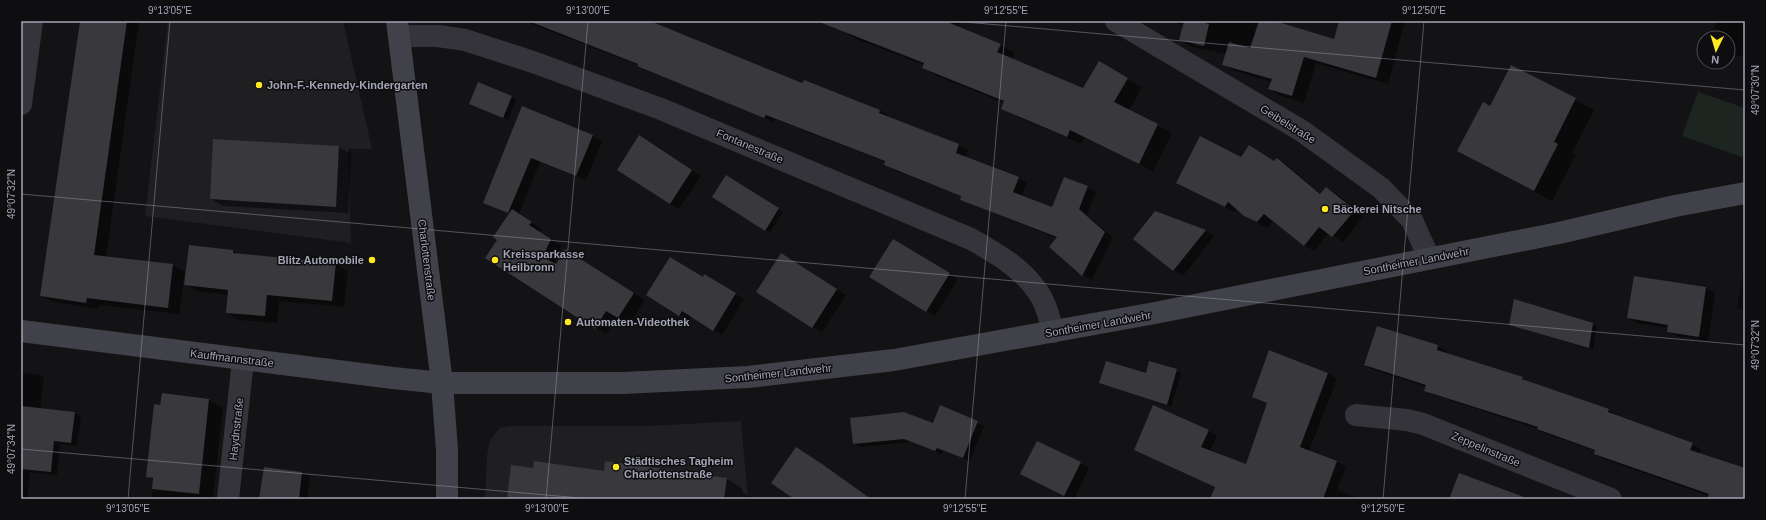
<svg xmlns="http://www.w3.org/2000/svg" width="1766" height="520" font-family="Helvetica,sans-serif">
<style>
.built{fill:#1f1f22}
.green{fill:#1d2520}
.shadow{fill:#0007}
.building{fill:#38383d}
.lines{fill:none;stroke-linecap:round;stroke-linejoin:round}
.street{stroke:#34343a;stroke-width:22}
.secondary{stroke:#41414a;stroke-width:22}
.ticks{fill:none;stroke:#a3a5b6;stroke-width:1;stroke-opacity:0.45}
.poi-dot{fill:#ffea21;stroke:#0e0e10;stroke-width:1.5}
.labels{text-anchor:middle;stroke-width:3;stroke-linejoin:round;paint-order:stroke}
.poi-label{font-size:11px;font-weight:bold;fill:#a3a5b6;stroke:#0e0e10;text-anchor:start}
.street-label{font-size:11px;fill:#a3a5b6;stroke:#0e0e10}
.neatline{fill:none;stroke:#a3a5b6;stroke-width:1.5}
.ticks-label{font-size:10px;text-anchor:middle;fill:#a3a5b6}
</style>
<rect width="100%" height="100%" fill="#131315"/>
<g class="built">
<polygon points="168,21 343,21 372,149 348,149 351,243 145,216"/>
<polygon points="741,421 748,499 485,499 487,455 490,440 500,428 510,426 648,426"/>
</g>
<polygon class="green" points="1698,92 1745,108 1745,148 1742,157 1682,136"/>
<g class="shadow">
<polygon points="80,21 139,21 106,257 173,265 185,272 179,314 99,305 98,309 53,302 41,296"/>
<polygon points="524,21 648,21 803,84 880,110 889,116 888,117 959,145 968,150 965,158 1018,178 1027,183 1022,196 1053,208 1087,187 1096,192 1087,215 1113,237 1092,280 1083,275 1050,247 1057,238 970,204 961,199 962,196 894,170 885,164 886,162 775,119 774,122 647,70 638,65"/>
<polygon points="849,21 962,21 958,27 1000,44 1014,53 1012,59 1084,90 1099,63 1142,87 1129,111 1172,133 1153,171 1085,137 1082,144 1016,116 1002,108 1005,103 937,76 923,67 924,65 859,40 845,32"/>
<polygon points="1167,21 1271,21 1335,40 1340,21 1405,21 1388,84 1316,63 1304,103 1281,96 1269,89 1272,82 1235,71 1223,65 1226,54 1192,47 1181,40 1184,25"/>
<polygon points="1717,21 1745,21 1745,58 1728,52 1728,38 1711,38"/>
<polygon points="1512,66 1594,110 1572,153 1576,155 1552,201 1459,151 1490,107"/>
<polygon points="512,97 516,99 508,120 470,104"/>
<polygon points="522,107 593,136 602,141 586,180 540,162 519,214 542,229 540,232 561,246 554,264 556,265 577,257 645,300 629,323 618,317 606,334 595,328 499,240 510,214 484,203"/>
<polygon points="649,142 701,176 679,209 670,204"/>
<polygon points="339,147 351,154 348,213 223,206 211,199"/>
<polygon points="1241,158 1275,162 1277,159 1287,165 1321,194 1326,188 1337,194 1364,216 1343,242 1329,233 1314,251 1304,245 1274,220 1267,228 1245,216 1237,209 1235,212 1188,188"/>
<polygon points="726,176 783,212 770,232 765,230"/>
<polygon points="1156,212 1206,231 1214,236 1183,276 1134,239"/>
<polygon points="902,245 958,279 935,316 926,311"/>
<polygon points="233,251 239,255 336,264 348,271 344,307 279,301 277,323 239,320 227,313 229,295 197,291 185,284"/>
<polygon points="790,260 846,295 822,332 813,327"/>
<polygon points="1745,263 1745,312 1737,307"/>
<polygon points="705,276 744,299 722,335 691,316 689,320 647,295 704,278"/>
<polygon points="1635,277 1706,288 1715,293 1708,341 1677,336 1668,331 1669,328 1637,323 1628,318"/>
<polygon points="1592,324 1597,327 1593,350 1510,325"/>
<polygon points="1377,327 1438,346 1447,351 1446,354 1523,378 1530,383 1609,410 1618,415 1617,417 1692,444 1701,449 1699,454 1745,470 1745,499 1708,499 1709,496 1604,459 1595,454 1596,451 1547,434 1538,429 1434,395 1425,390 1427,387 1374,370 1365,365"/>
<polygon points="1270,352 1328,373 1337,379 1309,451 1337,462 1346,467 1337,490 1361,499 1211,499 1216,487 1135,450 1208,430 1217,436 1210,451 1247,465 1268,404 1253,396"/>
<polygon points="1176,370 1181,373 1171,407 1100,383"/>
<polygon points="21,373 38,374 44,378 40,409 75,413 81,417 77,446 60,444 57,475 30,472 27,499 21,499"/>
<polygon points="162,395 209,400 223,408 213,499 152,499 153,480 147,477"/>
<polygon points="941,406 984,426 970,461 944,450 942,454 912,442 860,447 853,443 933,424"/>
<polygon points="606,462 727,479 742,488 742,492 754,499 508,499 533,469 604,472"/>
<polygon points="1080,463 1089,468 1074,499 1070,499 1021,474"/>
<polygon points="302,473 310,477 307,499 260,499"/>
</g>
<g class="building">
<polygon points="80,21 127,21 94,255 173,264 168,308 87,298 86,303 40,296"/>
<polygon points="531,21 650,21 802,83 804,80 880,110 879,113 959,144 956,153 1019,177 1013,192 1052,207 1064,177 1088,186 1079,209 1105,232 1082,276 1049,247 1057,237 960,200 961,196 884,165 885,161 766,115 764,118 637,66 638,64 531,22"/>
<polygon points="819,21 945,21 1001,44 997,52 1083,88 1099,61 1128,78 1114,102 1158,124 1139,164 1070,130 1067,137 1001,109 1004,101 922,68 924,63 819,22"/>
<polygon points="1184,21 1197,21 1209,24 1204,46 1179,40"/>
<polygon points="1259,21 1275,21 1334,39 1339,21 1392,21 1376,78 1304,57 1292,96 1268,89 1272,79 1222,65 1229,42 1250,48"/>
<polygon points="1511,65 1576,98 1554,142 1558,144 1534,191 1457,151 1483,102 1490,106"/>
<polygon points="478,82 512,96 503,118 469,104"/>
<polygon points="522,106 593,135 576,176 531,158 508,213 483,203"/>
<polygon points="639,135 692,170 670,204 617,170"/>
<polygon points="1200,136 1241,157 1249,145 1274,161 1277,158 1320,194 1326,187 1355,210 1332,237 1319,227 1304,246 1264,214 1257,222 1244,216 1228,202 1225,207 1176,183"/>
<polygon points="213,139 339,146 336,207 210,199"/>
<polygon points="726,175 779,208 765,231 712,197"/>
<polygon points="512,209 532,222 529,225 551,239 543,257 556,264 565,249 634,293 618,318 606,311 595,329 485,258 497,240 493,237"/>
<polygon points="1155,211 1206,230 1173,271 1133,239"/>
<polygon points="893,239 950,273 926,312 869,277"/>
<polygon points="189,245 233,250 233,253 336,263 332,301 267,295 265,316 226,313 228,290 184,285"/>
<polygon points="781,253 837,289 812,328 756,292"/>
<polygon points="670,257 703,277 704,274 736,293 713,331 682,311 679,316 646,295"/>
<polygon points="1634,276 1706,287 1699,337 1667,332 1668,325 1627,318"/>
<polygon points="1514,299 1593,323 1589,348 1509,325"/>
<polygon points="1377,326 1438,345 1437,350 1523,377 1522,379 1609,409 1608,412 1693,443 1690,450 1745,468 1745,499 1707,499 1709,494 1594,454 1595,450 1537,429 1538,427 1424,391 1426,385 1364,365"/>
<polygon points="1269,350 1328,373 1300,447 1337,461 1323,499 1210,499 1215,487 1134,450 1153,405 1209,430 1201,447 1246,464 1267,403 1252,397"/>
<polygon points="1106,361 1146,373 1149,361 1177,369 1167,405 1099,383"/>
<polygon points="162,393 209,399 199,494 152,489 153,478 146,477 154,404 160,405"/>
<polygon points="940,405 978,421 963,458 937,448 935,451 904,439 853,444 850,418 904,412 933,423"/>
<polygon points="21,406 75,412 71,443 54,441 51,472 21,469"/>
<polygon points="1037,441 1081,462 1064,496 1020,474"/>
<polygon points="796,447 822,464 871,499 794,499 771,483"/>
<polygon points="534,461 604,471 605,461 727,478 724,499 507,499 511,465 533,468"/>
<polygon points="264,467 302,472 299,499 259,499"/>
<polygon points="1459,473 1524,497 1523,499 1449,499"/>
</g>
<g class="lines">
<g class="street">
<polyline points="1116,21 1302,131 1381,188 1412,220 1429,258"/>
<path d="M399,36H438L465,40L533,62L661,109L971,239C996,253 1022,268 1038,292C1046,303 1050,319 1053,332"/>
<polyline points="21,104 32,21"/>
<polyline points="1356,415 1407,420 1423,424 1611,499"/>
<polyline points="228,499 243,360"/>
</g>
<g class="secondary">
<polyline points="397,21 442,383 447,450 447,499"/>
<polyline points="21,331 393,378 442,383 623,383 748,377 894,360 1155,313 1559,233 1675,206 1745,193"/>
</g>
</g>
<path class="ticks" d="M953,21L1745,90M21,194L1745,345M21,449L592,499M128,499L170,21M546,499L588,21M965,499L1006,21M1383,499L1424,21"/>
<g class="poi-dot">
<circle cx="259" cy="85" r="4"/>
<circle cx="1325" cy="209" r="4"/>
<circle cx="372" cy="260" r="4"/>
<circle cx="495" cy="260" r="4"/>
<circle cx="568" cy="322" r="4"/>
<circle cx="616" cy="467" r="4"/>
</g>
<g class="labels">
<g class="poi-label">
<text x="267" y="89">John-F.-Kennedy-Kindergarten</text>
<text x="1333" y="213">Bäckerei Nitsche</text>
<text x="503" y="258">Kreissparkasse<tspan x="503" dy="13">Heilbronn</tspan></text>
<text x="364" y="264" text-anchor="end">Blitz Automobile</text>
<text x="576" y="326">Automaten-Videothek</text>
<text x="624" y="465">Städtisches Tagheim<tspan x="624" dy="13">Charlottenstraße</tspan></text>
</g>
<g class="street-label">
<text transform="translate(1288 124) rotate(32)" y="4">Geibelstraße</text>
<text transform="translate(750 146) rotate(23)" y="4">Fontanestraße</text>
<text transform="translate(427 260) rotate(83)" y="4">Charlottenstraße</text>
<text transform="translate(1416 261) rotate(-11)" y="4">Sontheimer Landwehr</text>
<text transform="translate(1098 324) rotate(-10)" y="4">Sontheimer Landwehr</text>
<text transform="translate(232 358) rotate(7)" y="4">Kauffmannstraße</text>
<text transform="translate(778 373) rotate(-6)" y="4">Sontheimer Landwehr</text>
<text transform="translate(236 429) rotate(-84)" y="4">Haydnstraße</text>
<text transform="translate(1486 449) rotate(23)" y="4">Zeppelinstraße</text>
</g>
</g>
<rect width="1766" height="520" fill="none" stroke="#0e0e10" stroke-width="44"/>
<g transform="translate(1716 50) rotate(185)"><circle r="19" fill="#0e0e10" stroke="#4a4a52"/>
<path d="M0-3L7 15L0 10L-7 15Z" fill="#ffea21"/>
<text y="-6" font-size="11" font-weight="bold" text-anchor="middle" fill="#a3a5b6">N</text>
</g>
<rect x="22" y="22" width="1722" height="476" class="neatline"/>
<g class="ticks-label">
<text x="170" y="14">9°13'05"E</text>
<text x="588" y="14">9°13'00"E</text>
<text x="1006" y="14">9°12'55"E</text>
<text x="1424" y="14">9°12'50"E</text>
<text transform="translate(1755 90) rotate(-90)" y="4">49°07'30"N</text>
<text transform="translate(11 194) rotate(-90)" y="4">49°07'32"N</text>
<text transform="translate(1755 345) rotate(-90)" y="4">49°07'32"N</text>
<text transform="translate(11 449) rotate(-90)" y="4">49°07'34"N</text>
<text x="128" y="512">9°13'05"E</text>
<text x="547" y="512">9°13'00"E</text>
<text x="965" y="512">9°12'55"E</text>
<text x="1383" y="512">9°12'50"E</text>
</g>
</svg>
